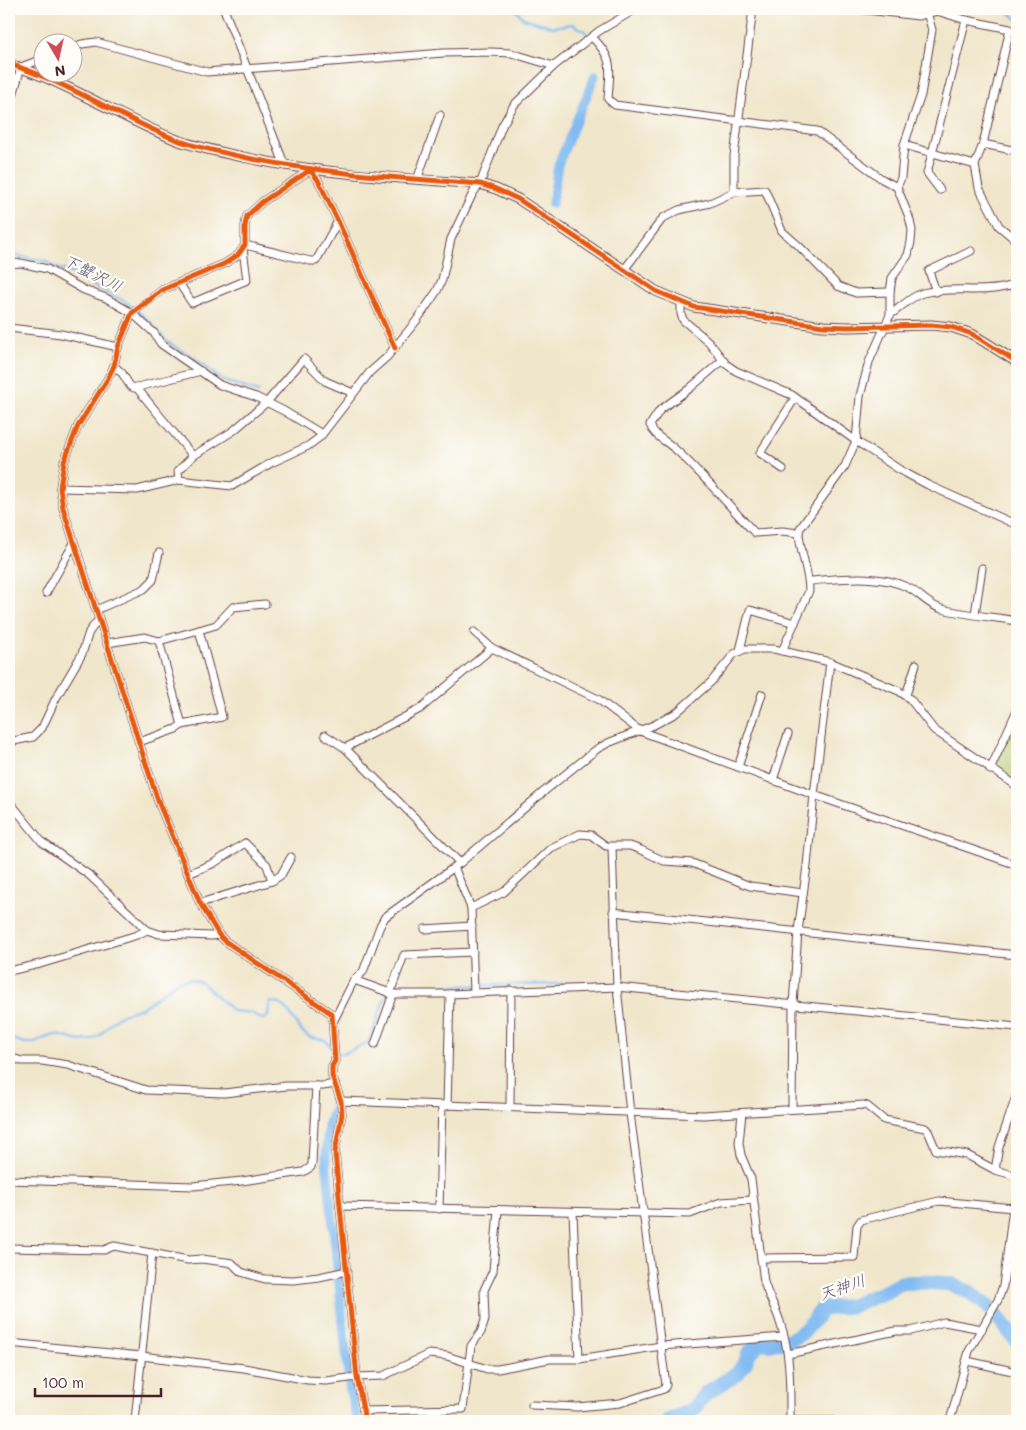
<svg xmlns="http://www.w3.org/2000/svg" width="1026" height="1430" font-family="Mali,'Klee One',sans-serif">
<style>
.green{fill:#abc267;stroke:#7a7049}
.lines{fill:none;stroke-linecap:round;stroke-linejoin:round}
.stream{stroke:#81bbf2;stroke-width:2.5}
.canal{stroke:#81bbf2;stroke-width:9}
.river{stroke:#81bbf2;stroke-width:15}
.minor-casing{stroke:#633d43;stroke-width:9}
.tertiary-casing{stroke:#633d43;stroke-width:11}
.minor{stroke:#fff;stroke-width:7}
.tertiary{stroke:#fff;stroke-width:9}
.cycleway-casing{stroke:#fdfcf7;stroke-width:8}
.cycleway{stroke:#e8590c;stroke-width:5}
.labels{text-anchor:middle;stroke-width:4.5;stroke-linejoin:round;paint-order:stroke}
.water-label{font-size:16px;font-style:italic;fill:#5d5671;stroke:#fdfcf7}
</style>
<rect width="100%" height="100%" fill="#fdfcf7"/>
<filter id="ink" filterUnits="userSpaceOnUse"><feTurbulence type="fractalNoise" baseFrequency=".02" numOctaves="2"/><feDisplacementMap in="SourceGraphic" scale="10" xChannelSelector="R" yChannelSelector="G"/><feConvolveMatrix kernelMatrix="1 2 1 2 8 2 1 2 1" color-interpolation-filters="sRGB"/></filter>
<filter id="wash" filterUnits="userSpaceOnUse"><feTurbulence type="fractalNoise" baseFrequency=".0096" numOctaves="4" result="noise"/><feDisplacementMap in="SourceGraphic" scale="20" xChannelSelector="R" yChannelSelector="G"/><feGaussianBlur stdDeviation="1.12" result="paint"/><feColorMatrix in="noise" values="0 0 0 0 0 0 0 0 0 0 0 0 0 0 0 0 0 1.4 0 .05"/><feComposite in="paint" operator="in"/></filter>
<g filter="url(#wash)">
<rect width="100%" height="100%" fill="#f0e6cb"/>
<polygon class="green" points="1017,717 1017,783 995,767"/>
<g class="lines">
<g class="stream">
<polyline points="515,9 523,18 553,27 573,24 586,32"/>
<polyline points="1005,9 1017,19"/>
<polyline points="9,254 45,261 58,269 68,271 90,284 126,302 148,320 167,342 194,358 222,380 258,392"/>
<polyline points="394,990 396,987 609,983"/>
<path d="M9,1038L25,1043H33L53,1035H58L80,1041L91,1040L100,1035L117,1017L143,1007L178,981L191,979L201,982L233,1011L252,1013L259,1018L264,1019L268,1016L270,1002C290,1000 294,1030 309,1037C314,1039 320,1039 325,1040L332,1048"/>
<polyline points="335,1052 343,1054 369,1042 385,998 390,994"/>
</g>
<g class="canal">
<polyline points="552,204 558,165 595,76"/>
<polyline points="333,1111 328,1124 326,1158 350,1392 357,1421"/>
</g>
<path class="river" d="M667,1421L693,1410L706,1393L737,1374L745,1363L749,1353L759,1343C766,1343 775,1344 783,1342C801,1338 812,1323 822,1309L851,1306L887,1291L901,1283L926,1282L951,1284L971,1293L991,1309L1017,1341"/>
</g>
</g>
<g filter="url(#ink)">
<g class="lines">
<defs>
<g id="minor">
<polyline points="224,9 285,166"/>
<polyline points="858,9 919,16 937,11 966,20 1010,29 983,144 975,165 904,145"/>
<path d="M592,37C615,60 610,68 608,99L615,105L817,131L882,179L897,187L909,217L912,230L911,242L908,255L892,278L890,292V315L869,362L860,396L856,441L845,466L799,530C799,551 809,570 809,591L782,651"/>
<polyline points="72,48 82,44 96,42 207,72 443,53 491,52 511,53 554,66"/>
<polyline points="9,110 21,67 42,59"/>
<polyline points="983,144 1012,150"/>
<polyline points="975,165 979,188 999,226 1017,241"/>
<polyline points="417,180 440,115"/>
<polyline points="897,187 901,178 904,145 921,95 932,30 926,9"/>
<polyline points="940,190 927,173 966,20"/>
<polyline points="734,192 734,156 753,9"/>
<polyline points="245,245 310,261 316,261 338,221"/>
<polyline points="9,264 21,263 47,269 84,290 106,298 132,313 154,333 161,344 220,385 256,397 284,411 322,434"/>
<polyline points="624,270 663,218 679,210 710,203 734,192 765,190 782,231 799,246 838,286 856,293 890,292"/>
<polyline points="179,283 192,303 247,280 243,249"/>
<polyline points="1017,283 1010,286 1017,290"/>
<polyline points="936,292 929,271 971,251"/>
<polyline points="681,302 681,314 683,320 709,342 726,364 736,371 792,395 856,441 900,470 928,485 1017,525"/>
<path d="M890,315C900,308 911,296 923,293C951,286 982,294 1010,286"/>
<polyline points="9,328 61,334 118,347"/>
<path d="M723,360L689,389L660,410L650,425C654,436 666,441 675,449C703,474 728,505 755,533L782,531L799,533"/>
<polyline points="114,366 122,373 130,386 134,388 201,371"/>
<polyline points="136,387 193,456"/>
<polyline points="783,469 760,453 795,398"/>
<polyline points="179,480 178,471 193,456 233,431 267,402 304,359 325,381 353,393"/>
<polyline points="60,488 137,490 179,480 232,486 271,463 308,446 320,437 370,372 387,357 417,320 437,291 442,280 451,239 473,193 480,184 502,126 514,105 554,66 599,31 636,9"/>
<path d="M809,581C840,579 877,573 907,587C920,593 927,605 942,609C966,615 993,617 1017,621"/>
<polyline points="46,593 74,543"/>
<polyline points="96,610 144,589 153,580 159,553"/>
<polyline points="975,614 982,568"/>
<polyline points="199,630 216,625 233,607 265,604"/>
<polyline points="474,632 492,648 598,699 640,731 814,795 1017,865"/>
<polyline points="159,641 199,630 222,717 182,725"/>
<polyline points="107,643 145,637 159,641 182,725 176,729 139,742"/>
<polyline points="740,650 750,610 795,623"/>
<polyline points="906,695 916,664"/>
<polyline points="325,735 345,748 460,863"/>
<polyline points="9,742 33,737 42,728 56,698 82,654 89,632 99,619"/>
<polyline points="345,748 420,709 492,648"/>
<polyline points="738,767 762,694"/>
<polyline points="990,770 1017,710"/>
<polyline points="773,780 788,734"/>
<polyline points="9,801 42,842 89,875 147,930 159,934 212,936 219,935"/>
<polyline points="454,867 471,908 474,992"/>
<polyline points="188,874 214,863 245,843 267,865 272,881"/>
<polyline points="200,903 272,881 281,875 291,857"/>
<polyline points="471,908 504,892 551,848 580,834 591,835 606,846 630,846 641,850 664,861 692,863 750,886 803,893"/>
<polyline points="613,912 1017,955"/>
<polyline points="425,929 472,926"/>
<polyline points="9,971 40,964 137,935 147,930"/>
<polyline points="354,980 393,994 450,994 617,987 1017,1027"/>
<polyline points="390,993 404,955 473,952"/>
<polyline points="334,1020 354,980 363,972 380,926 385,917 460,863 547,789 597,749 608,743 654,725 676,713 711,682 734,654 745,649 774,649 830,662 899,691 910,699 934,730 1017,786"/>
<polyline points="375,1044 393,994"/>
<polyline points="9,1057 22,1061 42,1061 68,1065 146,1090 224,1093 286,1086 323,1086 335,1084"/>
<polyline points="341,1101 703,1115 864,1105 867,1106 884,1120 925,1128 928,1131 936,1150 967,1155 995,1170 1017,1176"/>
<polyline points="447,1106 450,994"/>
<polyline points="510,1107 511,990"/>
<polyline points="792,1109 793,1005 798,931 807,866 814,795 830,662"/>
<path d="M742,1113L739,1143L741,1155L751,1179L764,1282C768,1296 776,1308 780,1322C791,1354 790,1387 790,1421"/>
<polyline points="995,1170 999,1147 1017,1094"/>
<polyline points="9,1180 193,1186 242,1181 303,1172 311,1167 312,1163 316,1086"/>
<polyline points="340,1206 690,1214 721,1202 753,1200"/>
<polyline points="439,1209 442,1105"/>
<polyline points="573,1212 579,1359 661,1346 784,1337"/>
<polyline points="9,1248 104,1250 114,1246 188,1260 201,1259 226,1262 232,1263 241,1272 265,1279 294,1280 319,1277 347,1271"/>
<polyline points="761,1258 854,1257 857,1226 861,1220 939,1201 1013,1208"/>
<polyline points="1006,1268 1017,1270"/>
<polyline points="9,1343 141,1356 244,1368 308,1380 326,1381 357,1377 383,1376 429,1354 447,1356 487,1369 498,1369 549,1359 579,1359"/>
<polyline points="788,1354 896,1331 911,1331 944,1322 982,1329"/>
<polyline points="967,1361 1017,1372"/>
<polyline points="532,1405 577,1407 620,1403 664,1389 666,1385 630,1113 617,987 612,847"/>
<polyline points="363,1411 463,1409 471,1346 481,1332 485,1320 484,1290 493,1271 498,1210"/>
<polyline points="135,1421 152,1253"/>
<polyline points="365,1421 357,1377 340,1206 335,1152 342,1114 341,1101 332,1076 332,1066 335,1061 332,1014 225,941 219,935 200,903 158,801 63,508 60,488 64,462 78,426 107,380 114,366 118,347 132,313 162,290 224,264 238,255 245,245 245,226 247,216 262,202 310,170 318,180 338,221 395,348"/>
<polyline points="786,1421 833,1421"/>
<polyline points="950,1421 969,1351 998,1300 1003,1286 1013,1208 1017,1198"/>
</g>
<path id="tertiary" d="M9,64C68,82 120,118 177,140C199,148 221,152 243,157C322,174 400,178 480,184L496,189L518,199L656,291L694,307L823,326L848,327L931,325L951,327L972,334L1017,362"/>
</defs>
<use href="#minor" class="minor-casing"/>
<use href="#tertiary" class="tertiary-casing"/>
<use href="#minor" class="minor"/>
<use href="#tertiary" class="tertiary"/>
<defs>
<g id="cycleway">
<path d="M9,64C68,82 120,118 177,140C199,148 221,152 243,157C322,174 400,178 480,184L496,189L518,199L656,291L694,307L823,326L848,327L931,325L951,327L972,334L1017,362"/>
<polyline points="365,1421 357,1377 340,1206 335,1152 342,1114 341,1101 332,1076 332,1066 335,1061 332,1014 225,941 219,935 200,903 158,801 63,508 60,488 64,462 78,426 107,380 114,366 118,347 132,313 162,290 224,264 238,255 245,245 245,226 247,216 262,202 310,170 318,180 338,221 395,348"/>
</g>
</defs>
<use href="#cycleway" class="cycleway-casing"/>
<use href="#cycleway" class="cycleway"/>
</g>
</g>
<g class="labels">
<g class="water-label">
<text transform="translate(93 273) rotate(27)" y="6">下蟹沢川</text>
<text transform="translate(842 1287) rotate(-19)" y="6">天神川</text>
</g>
</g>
<rect width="1026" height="1430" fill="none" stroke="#fdfcf7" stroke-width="30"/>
<g transform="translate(58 58) rotate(171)"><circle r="24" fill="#fdfcf7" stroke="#b5a4a5"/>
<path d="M0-4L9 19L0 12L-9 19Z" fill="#d1495b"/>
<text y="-8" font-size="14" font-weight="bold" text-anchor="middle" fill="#4a1f2b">N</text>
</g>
<path d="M35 1388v8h126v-8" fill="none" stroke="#4a1f2b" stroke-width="2.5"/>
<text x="42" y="1388" font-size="15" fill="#4a1f2b" stroke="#fdfcf7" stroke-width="4" paint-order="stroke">100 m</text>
</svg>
